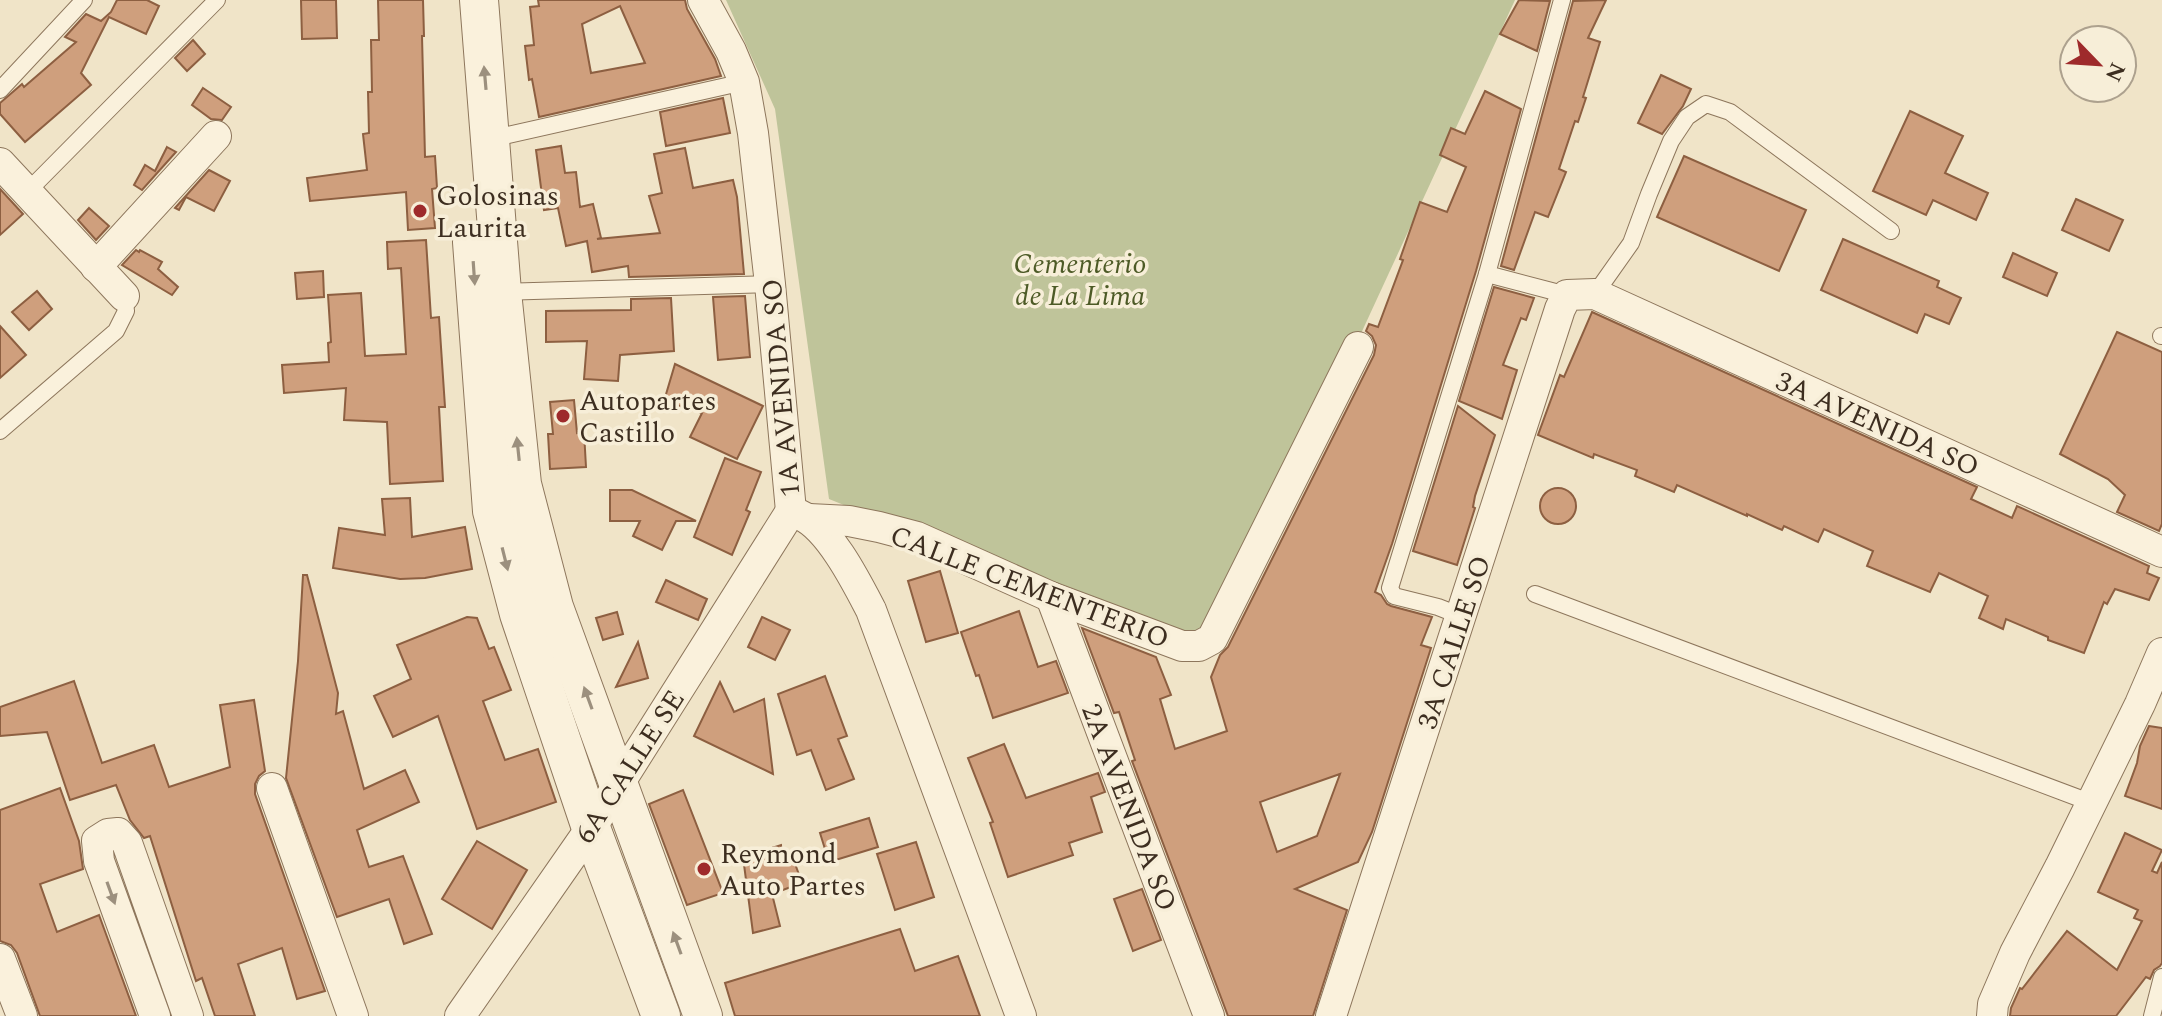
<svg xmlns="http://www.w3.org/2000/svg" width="2162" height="1016" font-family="Spectral,serif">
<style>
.cemetery{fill:#bfc49a}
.building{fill:#cf9f7d;stroke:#8d5f41;stroke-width:2;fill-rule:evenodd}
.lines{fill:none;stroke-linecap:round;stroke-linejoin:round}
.service-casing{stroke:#8d765c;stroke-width:18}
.minor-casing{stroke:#8d765c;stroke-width:32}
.tertiary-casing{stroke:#8d765c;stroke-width:40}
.service{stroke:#faf1dc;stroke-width:16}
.minor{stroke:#faf1dc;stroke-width:30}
.tertiary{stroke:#faf1dc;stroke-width:38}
.oneway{fill:#9c907e}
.poi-dot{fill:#9e2a2b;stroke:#f7eed8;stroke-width:3}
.labels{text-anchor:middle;stroke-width:7;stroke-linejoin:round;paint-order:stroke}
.poi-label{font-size:28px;fill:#3d2e20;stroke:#f7eed8;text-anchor:start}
.park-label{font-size:28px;font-style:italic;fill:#4d5a26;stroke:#f7eed8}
.street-label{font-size:28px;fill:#3d2e20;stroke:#f7eed8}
</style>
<rect width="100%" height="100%" fill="#f0e4c8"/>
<polygon class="cemetery" points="726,0 1515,0 1213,654 829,499 775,109"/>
<g class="building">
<polygon points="117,0 147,0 159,6 146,34 109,17 81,73 91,85 25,142 0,114 0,103 22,84 24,87 76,42 65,37 86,14 101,21 111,12"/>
<polygon points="301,0 336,0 337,38 302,39"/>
<polygon points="378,0 423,0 424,36 422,36 425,157 435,156 437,188 432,189 435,228 408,230 406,192 310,201 307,178 367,170 363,134 369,133 368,92 372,92 371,40 379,40"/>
<path d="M538,0H685L687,9L715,59L721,76L539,117L532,79L529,80L525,46L534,45L530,7L539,6ZM620,6L645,63L591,73L582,24Z"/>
<polygon points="1519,0 1550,1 1537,51 1500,34"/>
<polygon points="1606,0 1588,38 1600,42 1583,97 1586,98 1578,122 1575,121 1559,169 1566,172 1548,217 1535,212 1514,270 1501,266 1573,1"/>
<polygon points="193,40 205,54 187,71 175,58"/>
<polygon points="1661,75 1691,89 1683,106 1662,134 1638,123"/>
<polygon points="203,88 231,107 222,120 211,119 192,105"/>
<path d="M1485,91L1521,109L1476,271L1392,544L1375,592L1381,595L1387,604L1391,606L1432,617L1421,645L1431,648L1372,832L1358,862L1295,889L1347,910L1313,1016H1228L1132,761L1135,760L1119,712L1114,713L1082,628L1156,657L1171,695L1160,699L1175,749L1227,731L1211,677L1220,655L1228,647L1374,355L1376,345L1372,336L1366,331L1369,324L1378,327L1403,260L1400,259L1420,202L1447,212L1466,167L1440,155L1451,128L1465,134ZM1340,774L1317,836L1277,852L1260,802Z"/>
<polygon points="723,98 730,133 666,146 660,112"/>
<polygon points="1910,111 1963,136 1945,173 1988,193 1976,220 1933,200 1926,215 1873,191"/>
<polygon points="561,146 565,173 576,172 580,207 593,204 601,238 597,239 660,233 649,196 662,193 654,154 685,148 693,188 733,180 737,197 744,274 629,277 628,266 592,272 587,241 566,246 558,208 544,210 536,150"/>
<polygon points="167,147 176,152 142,190 134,185 145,165 155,171"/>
<polygon points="1684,156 1806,210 1779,271 1657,217"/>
<polygon points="209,170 230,181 214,211 186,197 179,210 175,208"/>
<polygon points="0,189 23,214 0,235"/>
<polygon points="2076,199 2123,220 2109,251 2062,230"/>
<polygon points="89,208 109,226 96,240 78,220"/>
<polygon points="1843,239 1939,281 1937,287 1961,298 1949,324 1925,314 1917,333 1821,290"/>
<polygon points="426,240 431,318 439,317 445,407 439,407 443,481 390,484 387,422 344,420 346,388 284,393 282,365 329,362 328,343 331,342 328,295 361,293 365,356 406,354 401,268 388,269 387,242"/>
<polygon points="136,250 139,252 140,250 162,262 158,269 178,287 172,295 122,265"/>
<polygon points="2013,253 2057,273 2047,296 2003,277"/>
<polygon points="323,271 324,297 297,299 295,273"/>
<polygon points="1494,287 1534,298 1526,320 1521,318 1503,365 1517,370 1502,419 1459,401"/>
<polygon points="37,291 52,309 29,330 12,312"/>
<polygon points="745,296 750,357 718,360 713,297"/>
<polygon points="671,298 674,351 620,355 618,381 584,379 587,341 546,342 546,311 631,310 631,299"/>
<polygon points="1592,312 1977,487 1971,499 2012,518 2017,506 2149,566 2147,573 2159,578 2149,600 2115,589 2107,604 2104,602 2084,653 2048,640 2048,637 2006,619 2003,629 1979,618 1988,596 1939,573 1930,592 1867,566 1873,551 1824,529 1818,542 1784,526 1782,530 1747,514 1747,516 1677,485 1674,492 1635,476 1637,470 1594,454 1593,458 1538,435 1560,375 1564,377"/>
<polygon points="0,326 26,355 0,378"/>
<polygon points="2117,332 2162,352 2162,524 2159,531 2117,512 2125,495 2108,479 2060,454"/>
<polygon points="675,364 763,406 737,459 690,437 702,413 664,401"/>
<polygon points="574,400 577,433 584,432 586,467 550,469 548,434 553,434 550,402"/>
<polygon points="1458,406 1495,435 1475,496 1473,507 1475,508 1457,565 1413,551"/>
<polygon points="725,458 761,472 746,510 750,512 732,555 694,537"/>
<circle cx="1558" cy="506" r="18"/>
<polygon points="610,490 632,490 696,521 676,521 662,550 633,536 640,521 610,521"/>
<polygon points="410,498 412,537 465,527 472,569 425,578 400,579 333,568 339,528 385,535 382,499"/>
<polygon points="940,571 958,633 926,642 908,581"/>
<polygon points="303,575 307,575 338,693 336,714 343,711 364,789 405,770 419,802 357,830 369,867 403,856 432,934 404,944 389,899 337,917 286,778 298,661"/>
<polygon points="666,580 707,599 698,620 656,602"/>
<polygon points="1019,611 1038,667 1056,661 1068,693 993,718 979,675 976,676 961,632"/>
<polygon points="617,612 623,634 603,640 596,618"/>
<polygon points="467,617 477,618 489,649 494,647 511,690 483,701 505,760 538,749 556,802 477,829 438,716 393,737 374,696 411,679 397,645"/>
<polygon points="762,617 790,630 775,660 748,647"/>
<polygon points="638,642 648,678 616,687"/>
<polygon points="825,676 847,736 838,739 854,779 826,790 811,750 797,755 778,694"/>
<polygon points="74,681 102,763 154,745 169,787 230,767 220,705 254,700 265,771 259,776 255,784 255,794 325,991 297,999 282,948 238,964 255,1016 215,1016 202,978 196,981 150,836 144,838 130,820 116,785 70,800 47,732 0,736 0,707"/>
<polygon points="720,682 734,712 764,699 773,774 694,736"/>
<polygon points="2149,726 2162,728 2162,809 2125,796 2137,763 2140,746"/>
<polygon points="1004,744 1026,798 1098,773 1105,792 1091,797 1102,832 1069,843 1073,855 1008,877 990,823 993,822 968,758"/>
<polygon points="60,788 79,841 83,869 40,884 57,932 99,915 136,1016 40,1016 17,953 11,945 0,941 0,810"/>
<polygon points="683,790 723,893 687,905 649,804"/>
<polygon points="869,818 878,847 829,862 820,833"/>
<polygon points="2125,833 2162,850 2152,871 2157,873 2162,862 2162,963 2160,966 2154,970 2150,979 2146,977 2116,1016 2010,1016 2011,1008 2020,988 2022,989 2067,931 2117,970 2142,921 2134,918 2138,910 2098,892"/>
<polygon points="477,841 527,870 492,929 442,899"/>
<polygon points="916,842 934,897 895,910 877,854"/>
<polygon points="781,845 782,856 794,861 802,883 772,894 780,926 753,933 743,857"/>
<polygon points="1142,889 1161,940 1133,951 1114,899"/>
<polygon points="900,929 915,971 958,956 980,1016 735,1016 725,983"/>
</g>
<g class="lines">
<defs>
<g id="service">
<polyline points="0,90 84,0"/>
<polyline points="490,139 744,82"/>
<polyline points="27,192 217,0"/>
<polyline points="1487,274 1567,295"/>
<polyline points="502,292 770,284"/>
<polyline points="1595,294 1631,243 1649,194 1671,141 1687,117 1706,104 1730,112 1891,231"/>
<polyline points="2161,336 2162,336"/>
<polyline points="0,431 116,331 126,311 124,296"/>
<polyline points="1535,594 2092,803"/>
<polyline points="1461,616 1438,607 1394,596 1390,588 1487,274 1562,0"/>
<polyline points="2152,1016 2162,977"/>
</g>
<g id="minor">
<polyline points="703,0 731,51 744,82 753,133 770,284 791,511"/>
<polyline points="0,163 124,296"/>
<polyline points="96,267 216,136"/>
<path d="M800,515C829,527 857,583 871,610L1021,1016"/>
<polyline points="809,519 849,521 879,527 917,537 1051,597 1182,646 1199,646 1212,639 1358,347"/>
<polyline points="1051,597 1209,1016"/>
<polyline points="272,788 353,1016"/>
<polyline points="0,959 22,1016"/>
<polyline points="155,1016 99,861 97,841 108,834 118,833 127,843 188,1016"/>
<polyline points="460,1016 591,828 791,511"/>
<polyline points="1331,1016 1560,309 1567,295 1595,294 2162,552"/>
<polyline points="1992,1016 1993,1004 2015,953 2060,867 2140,704 2162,653"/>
</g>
<g id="tertiary">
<polyline points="479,0 502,292 522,484 554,607 703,1016"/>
<polyline points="472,242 492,511 519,614 591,828 661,1016"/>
</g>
</defs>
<use href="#service" class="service-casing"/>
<use href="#minor" class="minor-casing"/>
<use href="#tertiary" class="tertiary-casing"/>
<use href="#service" class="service"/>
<use href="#minor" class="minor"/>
<use href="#tertiary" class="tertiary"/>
</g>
<defs><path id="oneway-solid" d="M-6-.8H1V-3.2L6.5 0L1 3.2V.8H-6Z" transform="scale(2)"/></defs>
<g class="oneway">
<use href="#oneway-solid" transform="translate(485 78) rotate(-95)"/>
<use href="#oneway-solid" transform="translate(474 273) rotate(86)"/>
<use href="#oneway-solid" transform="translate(518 449) rotate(-96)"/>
<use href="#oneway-solid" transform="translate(505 559) rotate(76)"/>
<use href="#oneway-solid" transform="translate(588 698) rotate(-110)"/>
<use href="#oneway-solid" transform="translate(111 893) rotate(70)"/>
<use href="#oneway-solid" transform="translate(677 943) rotate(-110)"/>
</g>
<g class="poi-dot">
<circle cx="420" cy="211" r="8"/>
<circle cx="563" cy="416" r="8"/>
<circle cx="704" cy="869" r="8"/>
</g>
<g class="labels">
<g class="poi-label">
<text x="436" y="205">Golosinas<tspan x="436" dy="32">Laurita</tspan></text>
<text x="579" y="410">Autopartes<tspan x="579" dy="32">Castillo</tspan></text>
<text x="720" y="863">Reymond<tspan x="720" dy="32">Auto Partes</tspan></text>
</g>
<g class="park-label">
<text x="1080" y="273">Cementerio<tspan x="1080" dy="32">de La Lima</tspan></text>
</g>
<g class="street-label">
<text transform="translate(780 388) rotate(-95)" y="10">1A AVENIDA SO</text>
<text transform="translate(1878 423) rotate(24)" y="10">3A AVENIDA SO</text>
<text transform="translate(1030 586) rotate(21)" y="10">CALLE CEMENTERIO</text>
<text transform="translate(1453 642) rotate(-72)" y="10">3A CALLE SO</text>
<text transform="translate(629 766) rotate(-57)" y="10">6A CALLE SE</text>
<text transform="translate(1130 807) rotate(69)" y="10">2A AVENIDA SO</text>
</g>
</g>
<g transform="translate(2098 64) rotate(115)"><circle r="38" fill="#f7eed8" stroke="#ada18e" stroke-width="2"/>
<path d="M0-6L14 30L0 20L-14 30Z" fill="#9e2a2b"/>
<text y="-12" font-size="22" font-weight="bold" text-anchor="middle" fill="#3d2e20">N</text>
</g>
</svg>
